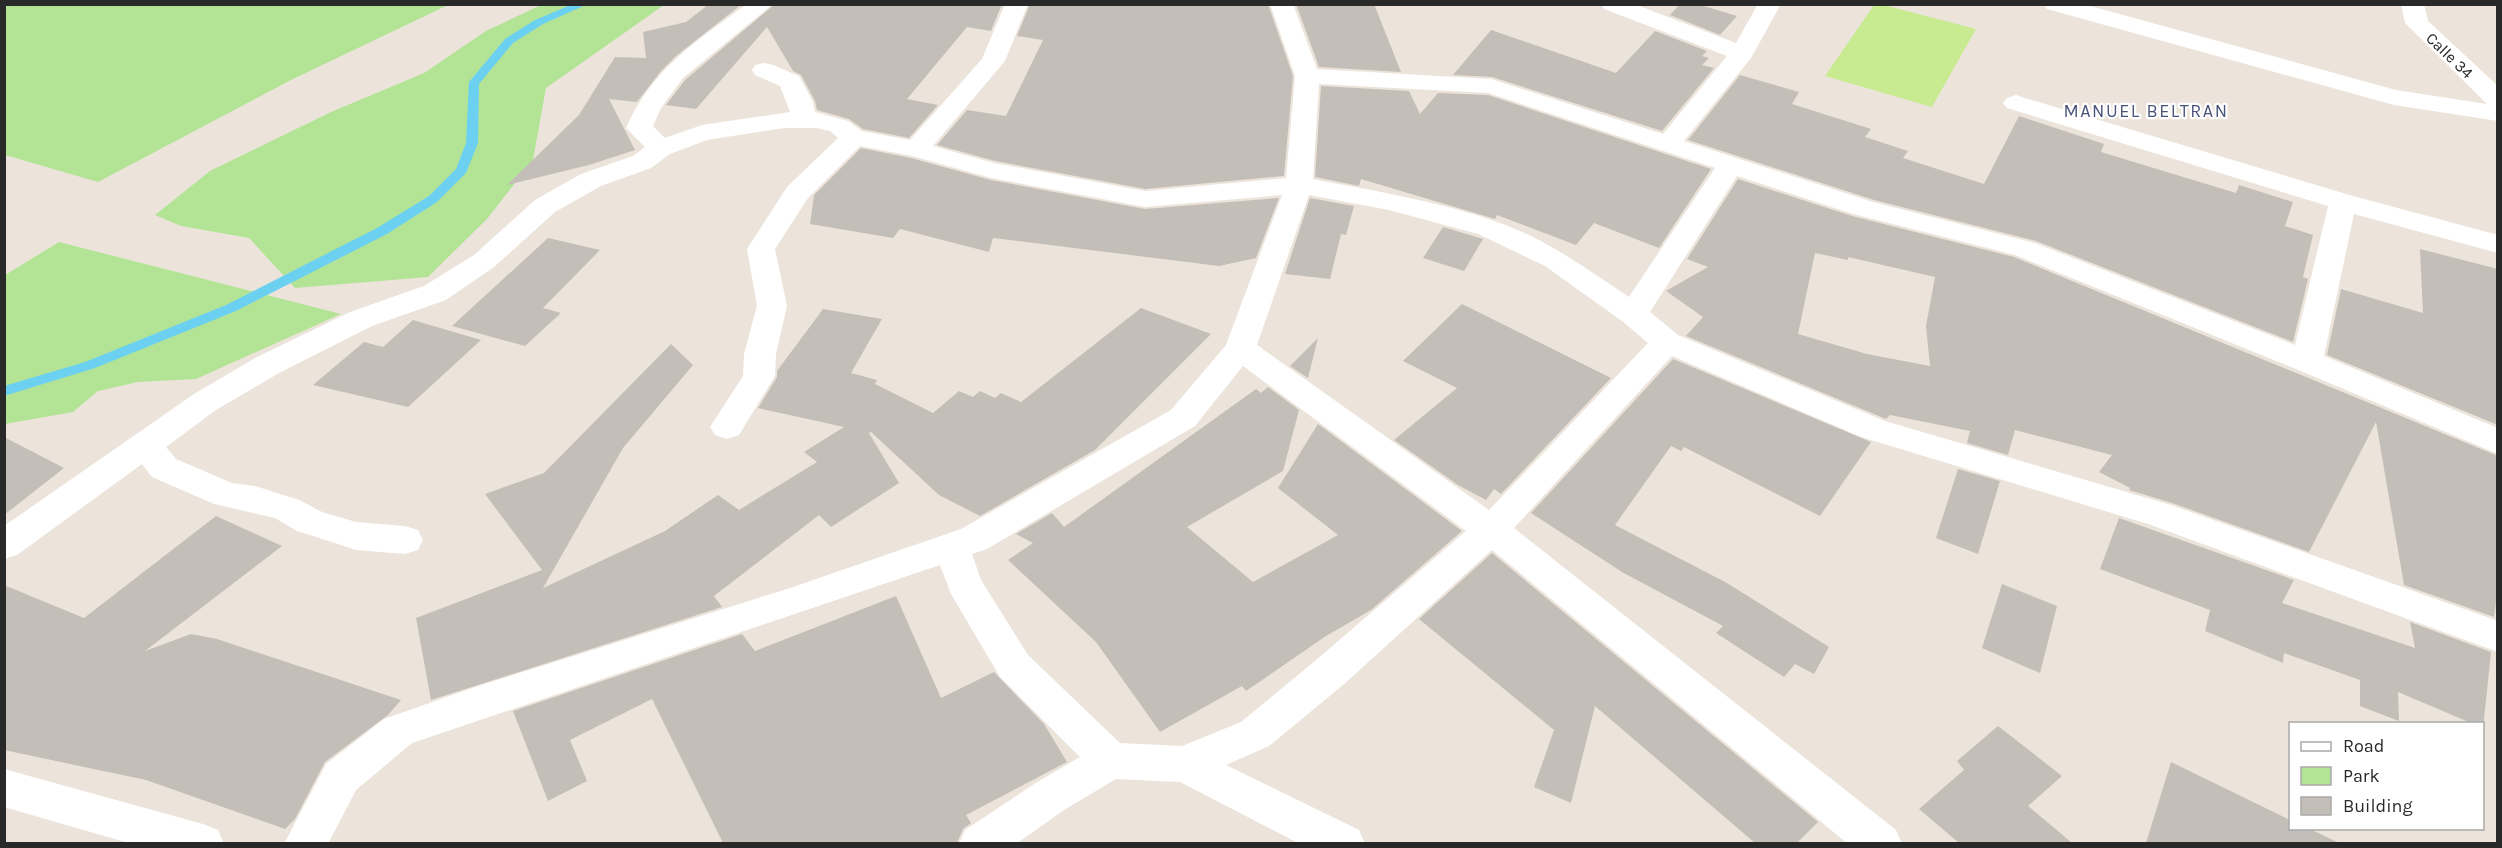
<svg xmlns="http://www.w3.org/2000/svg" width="2502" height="848" font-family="Karla,sans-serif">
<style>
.green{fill:#b3e496}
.pitch{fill:#c8eb92}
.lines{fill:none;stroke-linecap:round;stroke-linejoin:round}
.stream{fill:#6cd1f0;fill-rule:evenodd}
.building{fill:#c4beb8;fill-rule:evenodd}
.minor{fill:#fff;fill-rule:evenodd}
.labels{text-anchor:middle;stroke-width:4.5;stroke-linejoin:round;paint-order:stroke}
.far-street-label{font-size:16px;fill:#292929;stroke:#fff}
.far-neighbourhood-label{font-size:18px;letter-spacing:1.5px;fill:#49547b;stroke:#fff}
</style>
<rect width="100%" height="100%" fill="#ece4db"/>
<g class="green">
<polygon points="4,5 5,4 448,5 291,80 98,182 5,155"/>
<polygon points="541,5 664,5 546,88 533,160 487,219 428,277 295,288 249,238 181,226 155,215 210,171 331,112 424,73 486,31"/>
<polygon points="59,242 341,314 196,379 138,382 98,391 73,412 5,424 5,275"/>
</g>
<polygon class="pitch" points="1874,5 1884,5 1976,29 1932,107 1825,76"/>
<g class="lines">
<polygon class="stream" points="573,4 588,4 543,24 513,43 479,84 478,143 466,173 437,202 387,234 236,311 95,368 4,396 4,386 85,362 226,305 377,228 429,196 456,169 466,143 469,82 505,39 535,20"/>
</g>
<g class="building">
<polygon points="709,4 742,4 676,56 661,71 637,102 609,99 635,150 589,165 507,185 579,115 615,57 646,58 643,32 686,22"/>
<polygon points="775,4 1002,4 991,31 967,27 907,99 938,105 909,138 863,129 849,119 817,110 815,101 801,75 793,71 767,27 696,109 666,105 685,80"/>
<polygon points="1030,4 1268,4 1293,76 1284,176 1145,189 995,161 937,145 967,110 1006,116 1043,40 1017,36"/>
<polygon points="1296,4 1374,4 1401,72 1319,67"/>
<polygon points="1680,4 1697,4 1737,16 1720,35 1670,15"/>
<polygon points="1491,30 1616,73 1655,31 1707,51 1702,56 1709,58 1702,65 1714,68 1662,131 1492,77 1453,75"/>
<polygon points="1740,75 1799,92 1792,104 1871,129 1865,137 1908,151 1903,158 1984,184 2019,116 2104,144 2101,152 2236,193 2239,185 2293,202 2285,226 2313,235 2303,277 2308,279 2293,342 2036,241 1874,200 1688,140"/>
<polygon points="1321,86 1409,91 1420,114 1438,93 1488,95 1711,169 1659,248 1594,223 1576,245 1497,215 1495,219 1361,179 1359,186 1315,177"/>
<polygon points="861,148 911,158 991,180 1145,209 1279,198 1256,258 1219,266 993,238 989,252 900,229 893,238 810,224 814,195"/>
<path d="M1738,179L1852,216L2014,257L2498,456V588L2494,617L2404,585L2376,422L2309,552L2172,503L2129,490L2130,488L2099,472L2112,455L2015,430L2008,455L1967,443L1970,431L1890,415L1886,419L1686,336L1703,317L1666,291L1708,267L1687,259ZM1815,253L1848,260V257L1935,277L1926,326L1930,366L1867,354L1798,334Z"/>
<polygon points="1310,198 1354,206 1346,235 1341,234 1330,279 1285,274"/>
<polygon points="1443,227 1483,239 1464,271 1423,258"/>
<polygon points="548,238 600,250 543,308 561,313 525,346 452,326"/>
<polygon points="2420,249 2498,269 2498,425 2327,355 2341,289 2423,313"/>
<polygon points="1462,304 1611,378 1501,494 1494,489 1486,500 1458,485 1394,440 1457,388 1403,361"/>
<polygon points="1141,308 1211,334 1095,450 980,516 939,495 871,432 869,433 899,483 831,527 819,515 714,596 722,607 431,700 416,618 542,570 485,494 544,473 671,344 693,365 623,448 543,588 665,531 718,495 739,510 817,462 804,452 844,427 758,408 777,377 777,371 823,309 882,319 851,373 877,380 875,384 933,413 959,391 973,397 980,391 995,398 1001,393 1021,402"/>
<polygon points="413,320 481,340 408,407 313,385 364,342 383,347"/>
<polygon points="1318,338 1308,378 1290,366"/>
<polygon points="1673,359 1871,442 1820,516 1684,447 1681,451 1671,446 1615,525 1727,583 1829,647 1814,674 1795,664 1784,677 1716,633 1723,626 1622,572 1531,513"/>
<polygon points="1268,387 1299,410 1283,471 1187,527 1253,582 1338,535 1278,488 1318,424 1462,531 1371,610 1326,636 1246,691 1242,686 1160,732 1096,642 1008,560 1033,543 1016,534 1052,513 1064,527 1256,389 1261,393"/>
<polygon points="4,437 64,468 4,515"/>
<polygon points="1958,469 2000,481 1978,554 1936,538"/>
<polygon points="216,516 282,546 145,651 191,634 217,639 401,700 388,715 325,762 295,819 285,829 146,780 4,750 4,585 84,618"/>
<polygon points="2119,518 2294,580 2282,603 2415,648 2410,622 2491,652 2483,729 2482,723 2471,723 2398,692 2399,721 2360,706 2360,680 2284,653 2283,663 2205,631 2210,610 2100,569"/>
<polygon points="1492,553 1818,822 1797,843 1755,843 1595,706 1571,803 1534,787 1554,730 1419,619"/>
<polygon points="2002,584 2057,606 2040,673 1982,648"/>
<polygon points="896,596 941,698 994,672 1044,724 1067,762 966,815 971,823 963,829 957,843 723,843 652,699 570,740 587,781 548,801 513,711 742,634 755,651"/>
<polygon points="1998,726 2062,776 2028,806 2072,843 1959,843 1919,809 1964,770 1957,761"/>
<polygon points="2171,762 2290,820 2290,828 2308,828 2339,843 2146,843"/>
</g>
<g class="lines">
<g class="minor">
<path d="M747,4H773L683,78L661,108L653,126L665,138L702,125L790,112L780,86L755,75L752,70L755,65L764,63L773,65L799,76L813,102L815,112L848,121L862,131L910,140L982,59L1005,4H1028L1005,61L933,146L994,163L1145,191L1286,178L1295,76L1270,4H1293L1317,69L1491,79L1663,134L1727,56L1604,9L1601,4H1634L1736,43L1758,4H1781L1751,58L1684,141L1873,202L2035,243L2295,345L2328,206L2007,108L2003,103L2007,98L2016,95L2025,98L2353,196L2498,235V253L2354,214L2324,356L2498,428V454L2296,369L2015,255L1853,214L1737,176L1650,312L1678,335L1885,421L2171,505L2498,621V652L2148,524L1861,437L1672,356L1514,528L1896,830L1902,844H1848L1492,550L1343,685L1269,746L1226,765L1359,830L1365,844H1300L1180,782L1116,779L1064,810L1016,844H959L965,830L1034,784L1080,757L1000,677L951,594L940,565L412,743L356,790L328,844H284L326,764L384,719L478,686L787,589L961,529L1171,410L1226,345L1282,195L1145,207L991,178L912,156L860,146L808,198L775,249L787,306L776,354L775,376L739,435L727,439L715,435L710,427L743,376L744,354L757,306L747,249L787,187L838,138L830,131L817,128H784L707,140L670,154L651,168L601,186L555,212L494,267L446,300L372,326L279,373L216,410L166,447L176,459L232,483L255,486L299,500L322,512L356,522L405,526L418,530L423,540L418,550L405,554L356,550L310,535L297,531L275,518L214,504L152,477L142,464L17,555L4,559V526L194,394L257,357L350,312L424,286L474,255L535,200L581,174L633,156L645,147L626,128C652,69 696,41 747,4ZM1319,84L1488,93L1715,168L1629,297C1587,269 1545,238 1497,222C1438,201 1374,191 1313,179ZM1309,195L1389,210L1478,234L1545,266L1622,321L1648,343L1489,510L1257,345ZM1243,366L1466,531L1315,661L1241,722L1182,746L1120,743L1028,655L981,580L972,554L987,549L1195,426Z"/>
<polygon points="2044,4 2083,4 2396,90 2487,104 2405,23 2401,4 2424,4 2428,21 2498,86 2498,121 2394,105 2047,9"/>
<polygon points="4,769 203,824 218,830 224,844 132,844 4,807"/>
</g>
</g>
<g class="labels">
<g class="far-street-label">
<text transform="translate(2450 55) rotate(44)" y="6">Calle 34</text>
</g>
<g class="far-neighbourhood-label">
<text x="2146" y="117">MANUEL BELTRAN</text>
</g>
</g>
<rect width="2502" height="848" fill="none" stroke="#292929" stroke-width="12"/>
<rect x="2289" y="722" width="195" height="108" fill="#ffffff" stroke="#a9a9a9" stroke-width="1.5"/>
<rect x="2301" y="742" width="30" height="9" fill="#ffffff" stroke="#a9a9a9" stroke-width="1.5"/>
<text x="2343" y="752" font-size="18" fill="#292929">Road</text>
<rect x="2301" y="767" width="30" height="18" fill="#b3e496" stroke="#a9a9a9" stroke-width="1.5"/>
<text x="2343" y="782" font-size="18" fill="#292929">Park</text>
<rect x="2301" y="797" width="30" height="18" fill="#c4beb8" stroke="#a9a9a9" stroke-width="1.5"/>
<text x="2343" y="812" font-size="18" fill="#292929">Building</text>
</svg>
